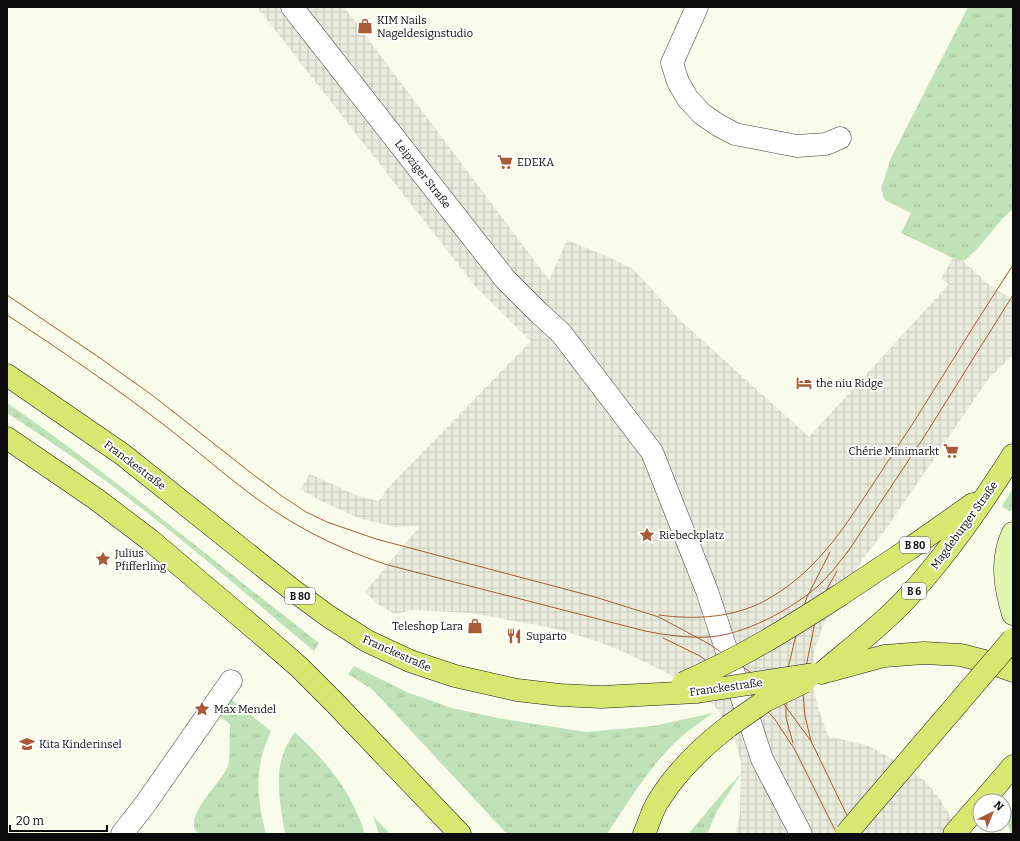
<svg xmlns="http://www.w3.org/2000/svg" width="1020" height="841" font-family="Bitter,serif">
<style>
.grass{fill:url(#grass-tufts)}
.plaza{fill:url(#plaza-grid)}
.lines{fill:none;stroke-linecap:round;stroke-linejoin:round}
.street-casing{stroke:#3e3e3e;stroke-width:23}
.secondary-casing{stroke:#2d2d2d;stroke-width:23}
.primary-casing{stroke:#1c1c1c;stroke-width:23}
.street{stroke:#fff;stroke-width:22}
.secondary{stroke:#e2f5ae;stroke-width:22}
.primary{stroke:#d7e770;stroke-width:22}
.tram{stroke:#a95b35;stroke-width:1}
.primary-bridge-casing{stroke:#1c1c1c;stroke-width:23;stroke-linecap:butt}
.primary-bridge{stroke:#d7e770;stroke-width:22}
.labels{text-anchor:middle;stroke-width:4;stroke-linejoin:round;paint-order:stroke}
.shield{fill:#fff;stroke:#545454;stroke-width:1}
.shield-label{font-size:10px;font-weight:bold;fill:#0b0b0b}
.poi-label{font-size:11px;fill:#0b0b0b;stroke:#fff;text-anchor:start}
.street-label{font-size:11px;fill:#0b0b0b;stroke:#fff}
</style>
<defs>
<pattern id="grass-tufts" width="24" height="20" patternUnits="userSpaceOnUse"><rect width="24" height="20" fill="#bfe2b9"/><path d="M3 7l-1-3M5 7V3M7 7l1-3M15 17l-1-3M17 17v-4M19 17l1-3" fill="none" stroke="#a3c19e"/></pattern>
<pattern id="plaza-grid" width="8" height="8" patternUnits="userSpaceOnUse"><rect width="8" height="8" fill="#e9ebdc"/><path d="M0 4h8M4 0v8" fill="none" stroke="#c6c8bb"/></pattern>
</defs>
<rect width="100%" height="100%" fill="#f9fceb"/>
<g class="grass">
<path d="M968,7H1013V209C994,224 983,248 963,261L953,258L901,233L911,213L885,200L881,189L890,160Z"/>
<path d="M7,403C115,477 215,563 319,643L314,651C261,607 209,561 155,519C108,481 58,446 7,413Z"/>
<polygon points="1013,488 1013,508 1010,512 1002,506"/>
<path d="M354,666L409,693L452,708L503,719L586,732L653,726L713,713C702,721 691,728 681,737C651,764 629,801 607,834H507L373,690L348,674Z"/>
<path d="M227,696L271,731C254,769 256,794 266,834H199C179,818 225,780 228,765C231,752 229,737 230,724L215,712Z"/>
<path d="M295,732C327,762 352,792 365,834H285C279,797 271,764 295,732Z"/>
<polygon points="741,774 717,811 707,834 688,834 727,788"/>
<polygon points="1013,807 1013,834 1011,834 1005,817"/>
<polygon points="373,816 390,834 379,834"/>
</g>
<polygon class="plaza" points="257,7 344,7 549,280 567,240 604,255 633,269 680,320 809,437 949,284 941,279 953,258 963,261 988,284 1013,300 1013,355 989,378 886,529 865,556 832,607 823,626 815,648 813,667 813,684 818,708 828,736 869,746 908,768 927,783 941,801 961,834 736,834 740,812 741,774 741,762 734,736 729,726 716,707 689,687 673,676 624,652 596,641 557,629 504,619 470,613 413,610 394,614 378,604 365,592 420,526 396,527 361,519 323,502 300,489 310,474 358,496 378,501 382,498 385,491 531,341 475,286"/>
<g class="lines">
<defs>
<g id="street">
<polyline points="292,7 505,279 539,313 561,333 652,452 707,591 762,759 801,834"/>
<polyline points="697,7 672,63 678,82 688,99 702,114 718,125 735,134 797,146 826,144 840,138"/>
<polyline points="122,834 146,803 231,681"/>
</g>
<path id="secondary" d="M1013,533C1000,559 1005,588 1013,614"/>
<g id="primary">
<polyline points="7,375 122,454 290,588 328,616 367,641 410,661 455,676 517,690 560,695 601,697 697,692"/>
<polyline points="7,438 96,499 150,540 261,634 299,667 335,703 460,834"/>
<polyline points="840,595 909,549 973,504"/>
<polyline points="829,671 884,656 924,653 961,655 988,662 1013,671"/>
<path d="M822,673C850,649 881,626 906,599C947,555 981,505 1013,455"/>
<polyline points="983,801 1013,766"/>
<path d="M644,834C649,823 652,810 659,800C677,771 702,747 729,726"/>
<polyline points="954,834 980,804"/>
</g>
</defs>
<use href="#street" class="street-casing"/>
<use href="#secondary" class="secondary-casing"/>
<use href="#primary" class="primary-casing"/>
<use href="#street" class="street"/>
<use href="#secondary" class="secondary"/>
<use href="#primary" class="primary"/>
<g class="tram">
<polyline points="7,295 100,358 152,395 255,476 282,496 306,512 327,522 376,539 595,597 659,617 709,644 765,682 786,707 811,741"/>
<path d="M7,315C62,351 116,388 168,428C204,456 238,487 276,512C311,535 348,552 388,565L645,631C666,635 686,638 708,637C744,635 790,610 817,587C829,576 839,563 849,550"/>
<polyline points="847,553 924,437 1013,295"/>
<polyline points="837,571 828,587 815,622 804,677 803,694 805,716 811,741 856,834"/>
<path d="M659,615C695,620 735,618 768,599C821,569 848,521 881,472C927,404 968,333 1013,265"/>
<polyline points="663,638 700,656 750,694 774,718 795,750 837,834"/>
<polyline points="793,743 786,718 786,677 800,618 807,597 830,552"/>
</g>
<defs>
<g id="primary-bridge">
<path d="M683,683C739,659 789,628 840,595"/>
<polyline points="697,692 813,674"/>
<polyline points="729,726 765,701 804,682"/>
<polyline points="846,834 1013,639"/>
</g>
</defs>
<use href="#primary-bridge" class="primary-bridge-casing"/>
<use href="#primary-bridge" class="primary-bridge"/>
</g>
<defs>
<symbol id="shop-bare" viewBox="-9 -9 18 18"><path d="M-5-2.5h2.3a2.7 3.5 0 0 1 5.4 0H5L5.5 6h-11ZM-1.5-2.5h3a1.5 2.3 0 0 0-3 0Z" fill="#a95b35" stroke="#fff" stroke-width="2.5" paint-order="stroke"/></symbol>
<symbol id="supermarket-bare" viewBox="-9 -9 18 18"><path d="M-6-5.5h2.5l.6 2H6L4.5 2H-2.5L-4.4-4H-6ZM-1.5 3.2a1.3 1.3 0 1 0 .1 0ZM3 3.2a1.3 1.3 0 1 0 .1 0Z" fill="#a95b35" stroke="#fff" stroke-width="2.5" paint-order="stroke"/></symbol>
<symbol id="hotel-bare" viewBox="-9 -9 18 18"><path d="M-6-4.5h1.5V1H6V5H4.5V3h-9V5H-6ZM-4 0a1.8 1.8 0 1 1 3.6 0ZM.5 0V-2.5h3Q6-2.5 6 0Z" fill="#a95b35" stroke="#fff" stroke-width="2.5" paint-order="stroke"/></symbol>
<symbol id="sight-bare" viewBox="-9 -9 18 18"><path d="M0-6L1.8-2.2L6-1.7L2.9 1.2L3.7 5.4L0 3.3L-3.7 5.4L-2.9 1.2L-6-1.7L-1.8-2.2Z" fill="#a95b35" stroke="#fff" stroke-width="2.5" paint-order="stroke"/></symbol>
<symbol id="restaurant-bare" viewBox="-9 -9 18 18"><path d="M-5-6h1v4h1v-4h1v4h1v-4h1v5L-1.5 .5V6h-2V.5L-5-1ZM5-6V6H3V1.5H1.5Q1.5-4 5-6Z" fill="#a95b35" stroke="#fff" stroke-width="2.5" paint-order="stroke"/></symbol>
<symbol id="school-bare" viewBox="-9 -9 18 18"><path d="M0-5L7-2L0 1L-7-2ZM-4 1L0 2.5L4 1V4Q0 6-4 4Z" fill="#a95b35" stroke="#fff" stroke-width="2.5" paint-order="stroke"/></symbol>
</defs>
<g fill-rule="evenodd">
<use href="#shop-bare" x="354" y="15" width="22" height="22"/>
<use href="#supermarket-bare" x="494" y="151" width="22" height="22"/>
<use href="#hotel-bare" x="793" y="372" width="22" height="22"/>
<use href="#supermarket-bare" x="940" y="440" width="22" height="22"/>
<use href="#sight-bare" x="636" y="524" width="22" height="22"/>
<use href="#sight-bare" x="92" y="548" width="22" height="22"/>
<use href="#shop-bare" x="464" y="615" width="22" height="22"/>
<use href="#restaurant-bare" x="503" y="625" width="22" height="22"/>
<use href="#sight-bare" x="191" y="698" width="22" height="22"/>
<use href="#school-bare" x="16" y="733" width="22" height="22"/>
</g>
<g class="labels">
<g class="shield">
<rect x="900" y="537" width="30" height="16" rx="3"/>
<rect x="902" y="583" width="24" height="16" rx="3"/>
<rect x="285" y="588" width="30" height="16" rx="3"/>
</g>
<g class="shield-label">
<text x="915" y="549">B 80</text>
<text x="914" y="595">B 6</text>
<text x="300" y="600">B 80</text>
</g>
<g class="poi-label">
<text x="377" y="24">KIM Nails<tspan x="377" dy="13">Nageldesignstudio</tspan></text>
<text x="517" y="166">EDEKA</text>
<text x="816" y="387">the niu Ridge</text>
<text x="939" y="455" text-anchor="end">Chérie Minimarkt</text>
<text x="659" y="539">Riebeckplatz</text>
<text x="115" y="557">Julius<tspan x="115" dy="13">Pfifferling</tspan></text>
<text x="463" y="630" text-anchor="end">Teleshop Lara</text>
<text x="526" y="640">Suparto</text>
<text x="214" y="713">Max Mendel</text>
<text x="39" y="748">Kita Kinderinsel</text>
</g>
<g class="street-label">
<text transform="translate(423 174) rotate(52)" y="4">Leipziger Straße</text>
<text transform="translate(135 465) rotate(37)" y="4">Franckestraße</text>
<text transform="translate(964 525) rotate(-54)" y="4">Magdeburger Straße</text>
<text transform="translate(397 653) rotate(24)" y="4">Franckestraße</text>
<text transform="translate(726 687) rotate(-8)" y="4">Franckestraße</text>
</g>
</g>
<rect width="1020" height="841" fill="none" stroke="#0b0b0b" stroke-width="16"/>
<g transform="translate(992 813) rotate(43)"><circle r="19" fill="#ffffff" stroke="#9d9d9d"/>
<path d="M0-3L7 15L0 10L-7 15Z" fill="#a95b35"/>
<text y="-6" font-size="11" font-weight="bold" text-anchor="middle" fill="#0b0b0b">N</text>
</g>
<path d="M10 825v6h97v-6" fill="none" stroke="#0b0b0b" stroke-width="2"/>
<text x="16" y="825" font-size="12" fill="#0b0b0b" stroke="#ffffff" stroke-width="3" paint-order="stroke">20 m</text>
</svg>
